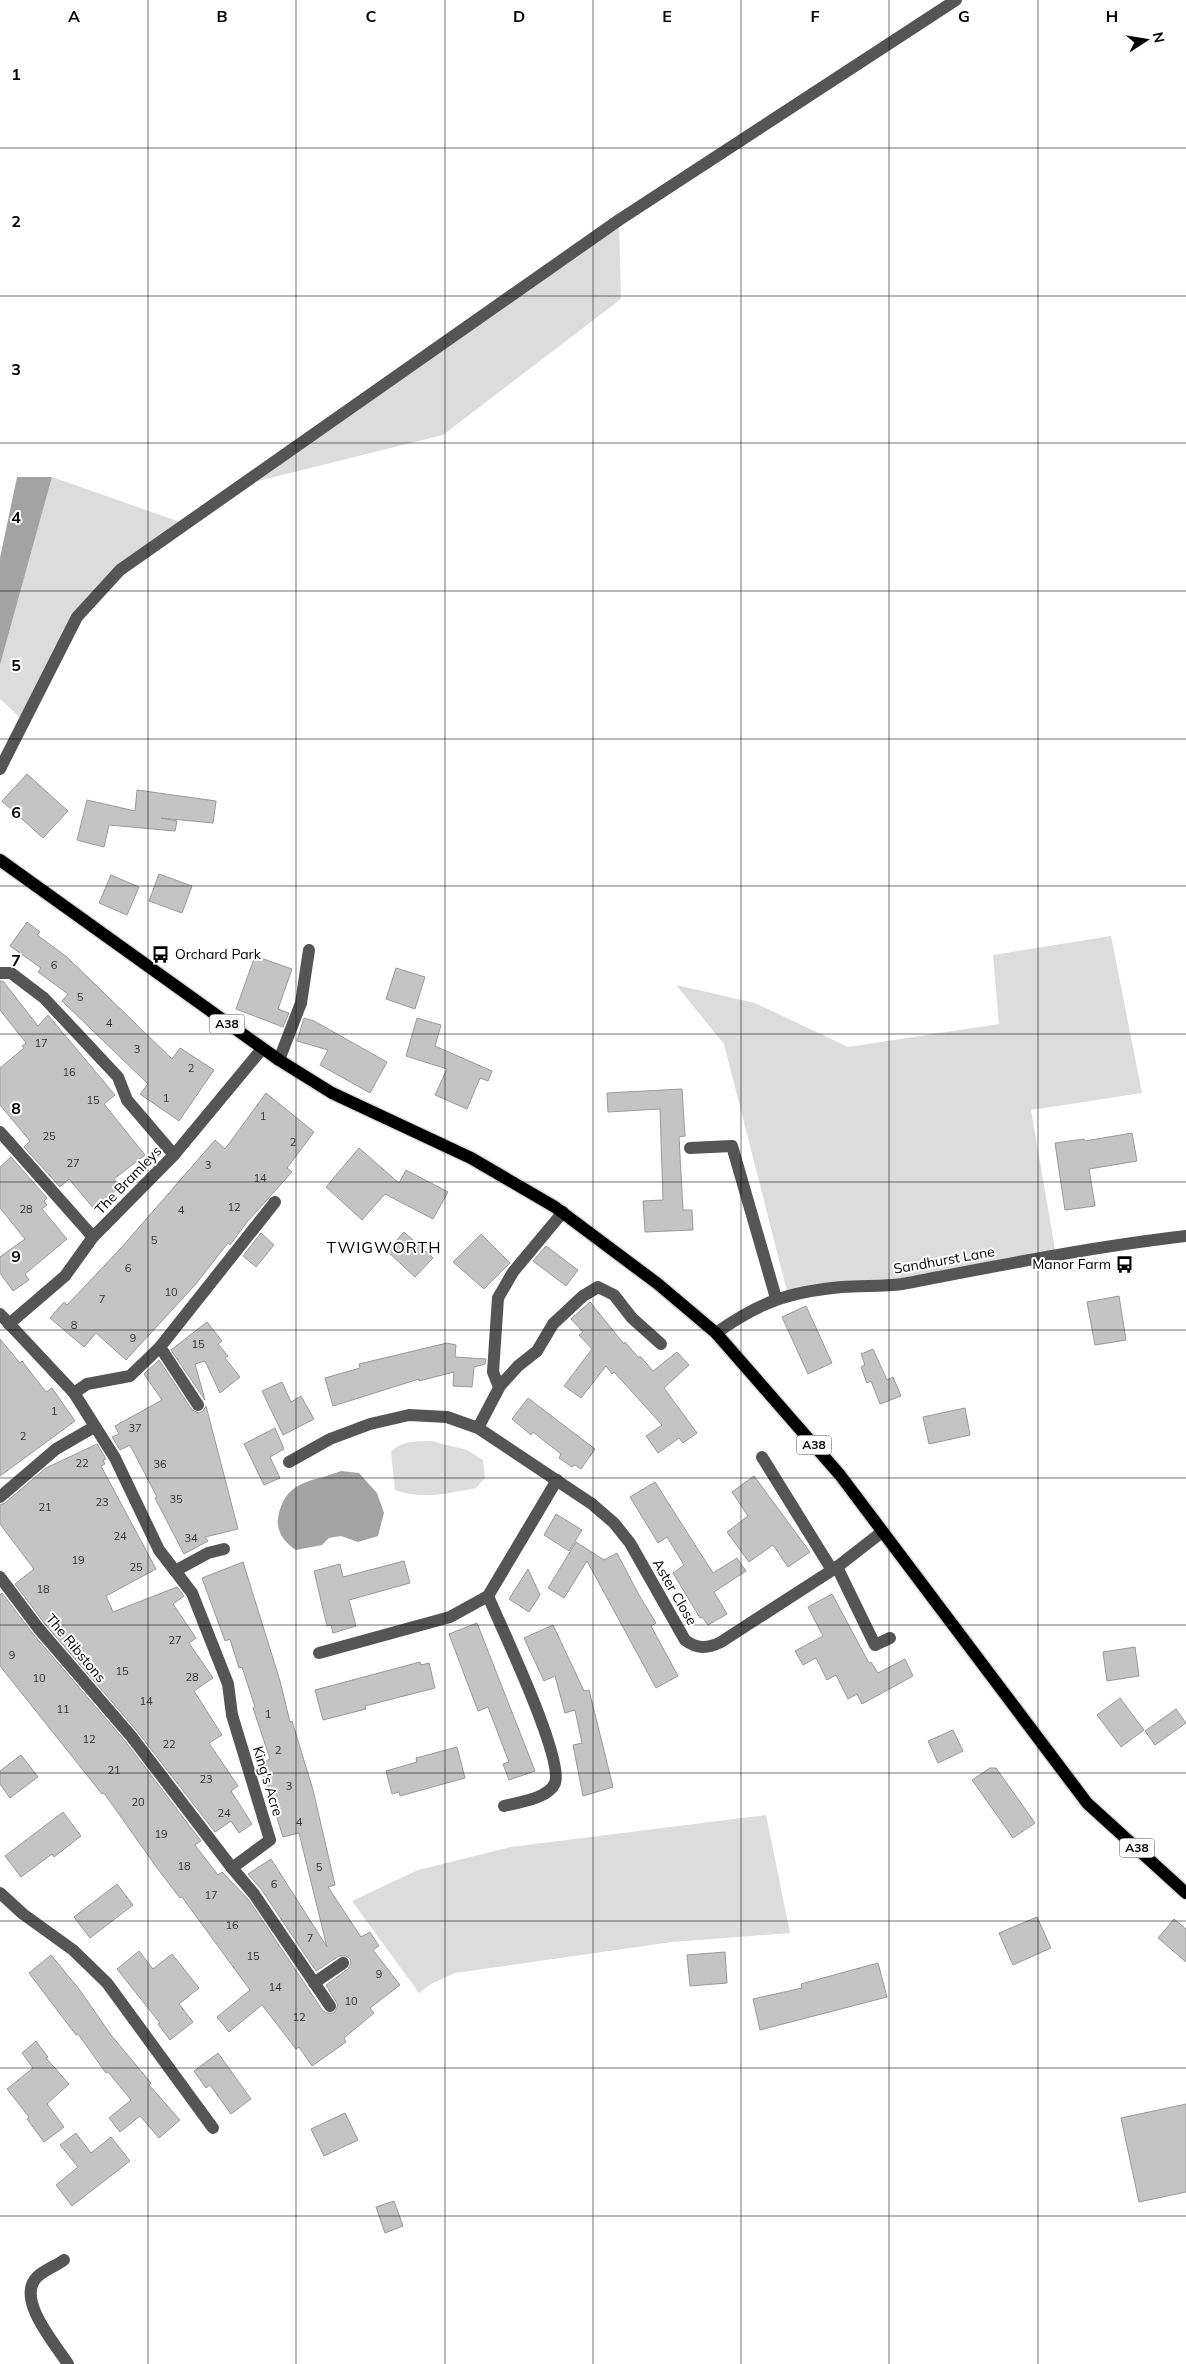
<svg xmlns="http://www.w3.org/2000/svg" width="1186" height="2364" font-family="Mulish,sans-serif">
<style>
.green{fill:#dcdcdc}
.water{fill:#a3a3a3}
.building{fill:#c4c4c4;stroke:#999}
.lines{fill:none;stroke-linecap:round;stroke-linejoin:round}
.major-casing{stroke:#dbdbdb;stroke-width:15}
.minor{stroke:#555;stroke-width:12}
.major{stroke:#000;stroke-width:12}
.grid{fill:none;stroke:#000;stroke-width:1;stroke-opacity:0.55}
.labels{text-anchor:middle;stroke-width:4;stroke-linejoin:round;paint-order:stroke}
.number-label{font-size:11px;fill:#313131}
.shield{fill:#fff;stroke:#4c4c4c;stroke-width:1}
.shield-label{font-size:12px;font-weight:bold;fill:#000}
.poi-label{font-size:14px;fill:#000;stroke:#fff;text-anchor:start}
.street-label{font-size:14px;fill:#000;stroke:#fff}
.quarter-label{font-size:16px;letter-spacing:1px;fill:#000;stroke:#fff}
.grid-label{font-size:16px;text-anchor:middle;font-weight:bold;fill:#000;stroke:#fff;stroke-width:4;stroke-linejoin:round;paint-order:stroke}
</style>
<rect width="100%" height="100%" fill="#fff"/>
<g class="green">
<polygon points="619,220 621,299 443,435 242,485"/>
<polygon points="52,477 186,524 120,570 77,617 24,721 0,699 0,665"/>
<polygon points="1111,936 1142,1093 1031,1110 1056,1255 788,1295 724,1044 676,985 755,1003 848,1047 999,1024 993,955"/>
<path d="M431,1441L467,1450L483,1460L485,1478L476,1488C450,1493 421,1500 395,1490L391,1452C402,1440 416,1442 431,1441Z"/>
<polygon points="766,1815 790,1933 672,1942 455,1973 431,1984 419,1993 352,1901 418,1870 511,1847"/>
</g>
<g class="water">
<polygon points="17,477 52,477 0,665 0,558"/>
<path d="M341,1471L359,1473L377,1493L384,1513L378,1536L358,1542L341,1536L329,1538L322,1545L296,1550C285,1543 276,1532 278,1518C285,1479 311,1483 341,1471Z"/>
</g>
<g class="building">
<polygon points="27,774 68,811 43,838 2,801"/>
<polygon points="137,790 216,801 213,823 161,818 177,821 175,831 109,825 104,847 77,840 87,800 135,811"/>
<polygon points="159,874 192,886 182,913 149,901"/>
<polygon points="111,875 139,887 127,915 99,903"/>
<polygon points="27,922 40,932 37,935 67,957 172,1059 180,1048 214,1070 179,1121 140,1094 148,1084 62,1001 68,994 38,972 41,968 10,946"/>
<polygon points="255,956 292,969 278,1009 289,1013 283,1027 236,1009"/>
<polygon points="396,968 425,977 415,1009 386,999"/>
<polygon points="0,981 3,981 38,1026 48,1015 115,1095 104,1104 145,1155 114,1179 120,1187 94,1209 69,1179 60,1187 24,1147 30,1141 0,1105 0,1068 24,1048 22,1046 26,1043 0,1010"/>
<polygon points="304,1018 314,1021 387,1062 370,1093 320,1065 328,1050 297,1041"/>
<polygon points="417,1018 441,1025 435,1046 492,1071 488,1081 480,1078 467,1109 435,1095 447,1069 406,1056"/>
<polygon points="682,1089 685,1136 679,1137 683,1210 692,1210 693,1230 645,1232 643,1201 663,1200 660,1109 608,1112 607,1093"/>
<polygon points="266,1093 314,1132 287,1168 292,1172 247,1222 230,1245 228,1243 195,1285 126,1360 96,1333 84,1347 50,1318 64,1302 67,1305 121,1248 215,1140 225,1149"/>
<polygon points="1132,1133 1137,1161 1089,1169 1095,1206 1065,1210 1055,1143 1084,1139 1085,1141"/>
<polygon points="359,1148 399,1183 406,1170 448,1192 433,1219 385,1194 362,1220 326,1187"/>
<polygon points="11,1157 47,1198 44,1201 47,1205 42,1209 67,1239 25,1274 29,1280 13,1291 0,1273 0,1257 25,1239 0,1208 0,1167"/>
<polygon points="404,1232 433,1258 415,1277 387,1251"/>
<polygon points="261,1233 274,1245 256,1267 243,1256"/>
<polygon points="481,1234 510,1263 484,1289 453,1262"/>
<polygon points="546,1246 578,1270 566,1286 533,1261"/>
<polygon points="1119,1296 1126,1340 1095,1345 1087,1302"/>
<polygon points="590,1302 624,1344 625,1342 639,1358 640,1356 653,1371 677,1352 689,1365 664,1388 697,1433 683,1443 679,1438 658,1453 646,1436 662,1425 614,1372 612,1374 606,1366 581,1398 564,1386 592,1349 579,1335 583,1332 571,1319"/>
<polygon points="806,1306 832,1363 808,1374 782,1317"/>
<polygon points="207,1322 222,1341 218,1344 228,1356 225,1358 240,1377 220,1393 205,1361 195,1364 205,1400 171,1350"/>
<polygon points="0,1339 20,1363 22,1361 46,1392 52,1388 75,1421 0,1476"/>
<polygon points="447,1343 456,1345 455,1357 486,1359 485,1364 474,1367 472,1387 453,1386 454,1372 419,1381 419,1379 333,1406 325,1378 360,1368 359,1364"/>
<polygon points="873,1349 887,1380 893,1377 901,1396 880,1404 871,1381 867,1383 861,1367 865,1365 861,1354"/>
<polygon points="159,1360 192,1410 199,1413 203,1411 206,1406 238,1529 205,1537 208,1541 184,1554 155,1498 157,1497 130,1445 120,1450 112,1437 119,1434 115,1426 162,1400 144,1374"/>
<polygon points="282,1382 291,1402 301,1396 314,1419 283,1435 262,1391"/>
<polygon points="528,1398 595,1449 581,1469 575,1465 572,1467 559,1458 561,1454 533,1432 531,1435 512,1419"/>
<polygon points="965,1408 970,1435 929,1444 923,1417"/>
<polygon points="275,1428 284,1449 270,1457 280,1478 264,1485 244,1444"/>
<polygon points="97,1444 106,1459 103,1460 105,1464 101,1466 156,1569 106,1596 113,1612 177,1587 184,1596 173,1604 196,1638 189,1643 213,1678 194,1691 222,1735 209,1743 238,1786 231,1791 252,1824 239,1833 231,1821 215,1832 137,1731 45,1624 15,1584 34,1569 0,1524 0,1505 5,1503 46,1468"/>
<polygon points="754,1476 810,1552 788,1567 773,1545 749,1562 727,1532 748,1516 732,1492"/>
<polygon points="655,1482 713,1573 737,1558 746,1571 714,1592 727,1614 708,1625 702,1617 700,1618 673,1573 684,1565 667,1537 658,1543 630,1497"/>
<polygon points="556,1514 582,1530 569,1551 544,1535"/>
<polygon points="576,1542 604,1560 617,1553 639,1595 656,1623 651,1626 678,1676 656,1688 587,1561 564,1598 548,1588"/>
<polygon points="404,1561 410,1583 349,1600 356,1626 333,1633 331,1625 327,1626 314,1571 340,1564 343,1577"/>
<polygon points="243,1562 280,1681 290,1722 292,1721 313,1790 335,1885 328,1887 361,1937 370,1932 379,1946 373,1950 400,1985 370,2008 374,2013 344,2038 346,2042 312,2066 299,2047 296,2049 262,2005 229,2032 217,2017 250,1990 182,1897 180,1898 157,1868 104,1793 102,1794 0,1666 0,1595 2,1593 33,1634 125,1741 201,1841 195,1845 218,1875 222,1872 248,1899 323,2011 327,2013 334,2013 338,2005 326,1985 348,1969 351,1963 350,1959 346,1956 339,1956 316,1971 261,1889 248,1874 271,1859 327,1947 299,1833 283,1837 260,1764 270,1759 253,1708 255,1707 242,1667 239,1668 230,1639 225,1641 202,1578"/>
<polygon points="528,1569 540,1595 529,1612 509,1599"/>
<polygon points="832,1594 869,1663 871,1662 878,1673 905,1659 913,1676 862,1704 857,1694 848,1699 836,1675 827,1680 816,1658 803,1665 795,1651 823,1636 808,1607"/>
<polygon points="477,1623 535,1771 509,1780 503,1764 509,1762 488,1707 478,1711 449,1634"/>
<polygon points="553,1625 584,1691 589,1690 613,1787 583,1796 573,1745 582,1743 575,1710 565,1713 555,1676 544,1681 524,1638"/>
<polygon points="1135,1647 1139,1676 1107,1681 1103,1652"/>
<polygon points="420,1662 421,1665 429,1663 435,1688 365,1706 366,1709 323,1720 315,1690"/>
<polygon points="1120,1698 1144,1730 1121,1747 1097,1715"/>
<polygon points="1176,1709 1186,1723 1155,1745 1145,1731"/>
<polygon points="953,1730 963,1751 938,1763 928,1741"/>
<polygon points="457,1747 465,1778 400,1796 399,1792 392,1794 386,1771 417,1762 416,1758"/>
<polygon points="21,1755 38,1777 10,1798 0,1784 0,1771"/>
<polygon points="990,1768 996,1768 1035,1823 1013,1838 972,1780"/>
<polygon points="63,1812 81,1836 54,1857 52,1854 21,1877 5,1856"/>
<polygon points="117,1884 133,1905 90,1938 74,1917"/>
<polygon points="1037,1917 1051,1948 1013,1965 999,1933"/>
<polygon points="1174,1919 1186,1929 1186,1962 1158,1938"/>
<polygon points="139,1951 153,1969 172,1954 199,1988 179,2004 193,2022 170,2040 158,2024 160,2023 117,1969"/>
<polygon points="725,1952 727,1983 690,1986 687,1955"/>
<polygon points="51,1955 79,1989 111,2035 151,2083 149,2085 180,2120 159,2138 140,2116 120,2132 109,2118 131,2100 108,2072 106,2073 78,2034 76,2035 29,1973"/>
<polygon points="878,1963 887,1997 760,2030 753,1999 802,1988 801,1984"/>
<polygon points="36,2041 48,2057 46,2058 69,2084 47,2104 64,2127 44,2142 27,2119 29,2117 7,2089 33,2068 22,2053"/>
<polygon points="218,2053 251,2099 231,2114 210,2085 206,2088 194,2071"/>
<polygon points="1186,2104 1186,2192 1139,2202 1121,2118"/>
<polygon points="345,2113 358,2140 324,2156 311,2129"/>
<polygon points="76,2133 91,2153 111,2137 130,2161 72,2206 56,2185 78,2167 60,2145"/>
<polygon points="394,2201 403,2226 385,2233 376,2207"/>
</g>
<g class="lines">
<defs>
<polyline id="major" points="0,860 279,1060 332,1093 471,1158 555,1207 658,1284 716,1333 840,1475 1087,1803 1186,1893"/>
</defs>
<use href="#major" class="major-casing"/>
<g class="minor">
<polyline points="0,769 77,617 120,570 619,220 956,0"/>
<polyline points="0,973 11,973 44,998 118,1077 127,1100 174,1155"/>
<polyline points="279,1060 301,1003 309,950"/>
<polyline points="0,1132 93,1237"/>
<polyline points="690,1148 732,1146 776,1298"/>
<polyline points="0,1314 74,1393 115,1458 159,1550 192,1593 228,1684 232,1715 270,1840 232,1868 254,1894 330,2006"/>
<polyline points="9,1324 65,1276 93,1237 174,1155 262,1049"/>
<path d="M716,1333C760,1302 788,1292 842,1287C862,1285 882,1287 902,1284C996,1266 1091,1247 1186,1236"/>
<polyline points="160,1347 198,1405"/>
<polyline points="499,1387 493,1372 498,1298 513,1272 563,1212"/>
<polyline points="74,1393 87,1384 130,1376 160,1347 275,1202"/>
<polyline points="478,1428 500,1386 518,1366 537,1351 553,1324 583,1296 598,1287 614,1295 632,1318 661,1344"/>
<polyline points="762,1457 832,1570"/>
<path d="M289,1462L330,1439L370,1424L409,1415L447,1417L478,1428L592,1504L614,1523L630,1543L685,1640C697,1649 707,1649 721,1642L837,1567L882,1532"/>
<polyline points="0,1497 56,1449 94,1427"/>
<polyline points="837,1567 875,1645 890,1638"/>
<polyline points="175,1571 208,1553 224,1549"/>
<polyline points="0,1577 39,1629 131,1736 232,1868"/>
<path d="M488,1596C501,1627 564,1758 555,1783C548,1799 519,1802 504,1806"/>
<polyline points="319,1653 450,1617 488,1596 557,1480"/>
<polyline points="0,1893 23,1914 73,1950 107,1983 213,2128"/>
<polyline points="314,1983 343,1963"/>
<path d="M64,2260C56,2266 44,2270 37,2277C15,2299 56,2345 68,2364"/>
</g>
<use href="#major" class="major"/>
</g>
<path class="grid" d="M148,0V2364M296,0V2364M445,0V2364M593,0V2364M741,0V2364M889,0V2364M1038,0V2364M0,148H1186M0,296H1186M0,443H1186M0,591H1186M0,739H1186M0,886H1186M0,1034H1186M0,1182H1186M0,1330H1186M0,1478H1186M0,1625H1186M0,1773H1186M0,1921H1186M0,2068H1186M0,2216H1186"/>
<defs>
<symbol id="bus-bare" viewBox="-9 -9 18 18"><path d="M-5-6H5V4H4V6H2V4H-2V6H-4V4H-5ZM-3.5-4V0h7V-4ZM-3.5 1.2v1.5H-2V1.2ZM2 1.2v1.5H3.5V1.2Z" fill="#000" stroke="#fff" stroke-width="2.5" paint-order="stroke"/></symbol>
</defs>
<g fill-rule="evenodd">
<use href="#bus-bare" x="148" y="942" width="25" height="25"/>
<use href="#bus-bare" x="1112" y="1252" width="25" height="25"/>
</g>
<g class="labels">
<g class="number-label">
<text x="54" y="969">6</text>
<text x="80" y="1001">5</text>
<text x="109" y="1027">4</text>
<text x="41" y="1047">17</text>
<text x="137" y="1053">3</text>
<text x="191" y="1072">2</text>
<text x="69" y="1076">16</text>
<text x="166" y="1102">1</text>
<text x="93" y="1104">15</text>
<text x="263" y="1120">1</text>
<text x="49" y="1140">25</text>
<text x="293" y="1146">2</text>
<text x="73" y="1167">27</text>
<text x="208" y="1169">3</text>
<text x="260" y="1182">14</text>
<text x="234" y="1211">12</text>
<text x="26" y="1213">28</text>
<text x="181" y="1214">4</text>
<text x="154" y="1244">5</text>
<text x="128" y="1272">6</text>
<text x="171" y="1296">10</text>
<text x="102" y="1303">7</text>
<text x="74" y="1329">8</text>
<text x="133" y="1342">9</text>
<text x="198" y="1348">15</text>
<text x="54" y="1415">1</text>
<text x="135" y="1432">37</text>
<text x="23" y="1440">2</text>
<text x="82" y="1467">22</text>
<text x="160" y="1468">36</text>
<text x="176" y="1503">35</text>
<text x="102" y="1506">23</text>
<text x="45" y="1511">21</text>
<text x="120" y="1540">24</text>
<text x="191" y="1542">34</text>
<text x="78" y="1564">19</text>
<text x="136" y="1571">25</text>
<text x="43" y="1593">18</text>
<text x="175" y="1644">27</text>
<text x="12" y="1659">9</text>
<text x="122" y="1675">15</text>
<text x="192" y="1681">28</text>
<text x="39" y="1682">10</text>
<text x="146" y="1705">14</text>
<text x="63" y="1713">11</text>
<text x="268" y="1718">1</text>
<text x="89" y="1743">12</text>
<text x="169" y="1748">22</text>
<text x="278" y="1754">2</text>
<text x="114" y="1774">21</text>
<text x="206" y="1783">23</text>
<text x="289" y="1790">3</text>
<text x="138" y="1806">20</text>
<text x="224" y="1817">24</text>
<text x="299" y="1826">4</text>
<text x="161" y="1838">19</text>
<text x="184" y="1870">18</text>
<text x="319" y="1871">5</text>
<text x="274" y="1888">6</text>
<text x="211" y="1899">17</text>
<text x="232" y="1929">16</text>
<text x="310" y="1942">7</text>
<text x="253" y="1960">15</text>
<text x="379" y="1978">9</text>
<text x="275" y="1991">14</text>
<text x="351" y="2005">10</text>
<text x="299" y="2021">12</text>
</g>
<g class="shield">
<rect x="209.5" y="1014.5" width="35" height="19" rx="4"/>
<rect x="796.5" y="1435.5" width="35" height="19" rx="4"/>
<rect x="1119.5" y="1838.5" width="35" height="19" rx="4"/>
</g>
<g class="shield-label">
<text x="227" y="1028">A38</text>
<text x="814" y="1449">A38</text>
<text x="1137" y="1852">A38</text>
</g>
<g class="poi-label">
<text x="175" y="959">Orchard Park</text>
<text x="1111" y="1269" text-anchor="end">Manor Farm</text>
</g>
<g class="street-label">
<text transform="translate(128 1180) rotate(-46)" y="5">The Bramleys</text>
<text transform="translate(944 1260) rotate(-10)" y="5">Sandhurst Lane</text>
<text transform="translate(675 1592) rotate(60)" y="5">Aster Close</text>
<text transform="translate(76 1648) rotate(50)" y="5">The Ribstons</text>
<text transform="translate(268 1781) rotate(73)" y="5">King's Acre</text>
</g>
<g class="quarter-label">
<text x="384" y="1253">TWIGWORTH</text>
</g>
</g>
<g class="grid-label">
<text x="74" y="22">A</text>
<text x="222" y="22">B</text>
<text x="371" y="22">C</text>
<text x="519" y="22">D</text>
<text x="667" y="22">E</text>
<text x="815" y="22">F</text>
<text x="964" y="22">G</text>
<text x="1112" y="22">H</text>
<text x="16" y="80">1</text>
<text x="16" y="227">2</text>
<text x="16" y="375">3</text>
<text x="16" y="523">4</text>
<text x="16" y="671">5</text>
<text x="16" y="818">6</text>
<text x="16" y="966">7</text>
<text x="16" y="1114">8</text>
<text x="16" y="1262">9</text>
</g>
<g transform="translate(1146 40) rotate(78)" stroke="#ffffff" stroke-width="4" paint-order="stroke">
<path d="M0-4L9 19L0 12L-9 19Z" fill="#000000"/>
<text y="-8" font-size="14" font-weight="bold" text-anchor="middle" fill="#000000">N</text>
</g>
</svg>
